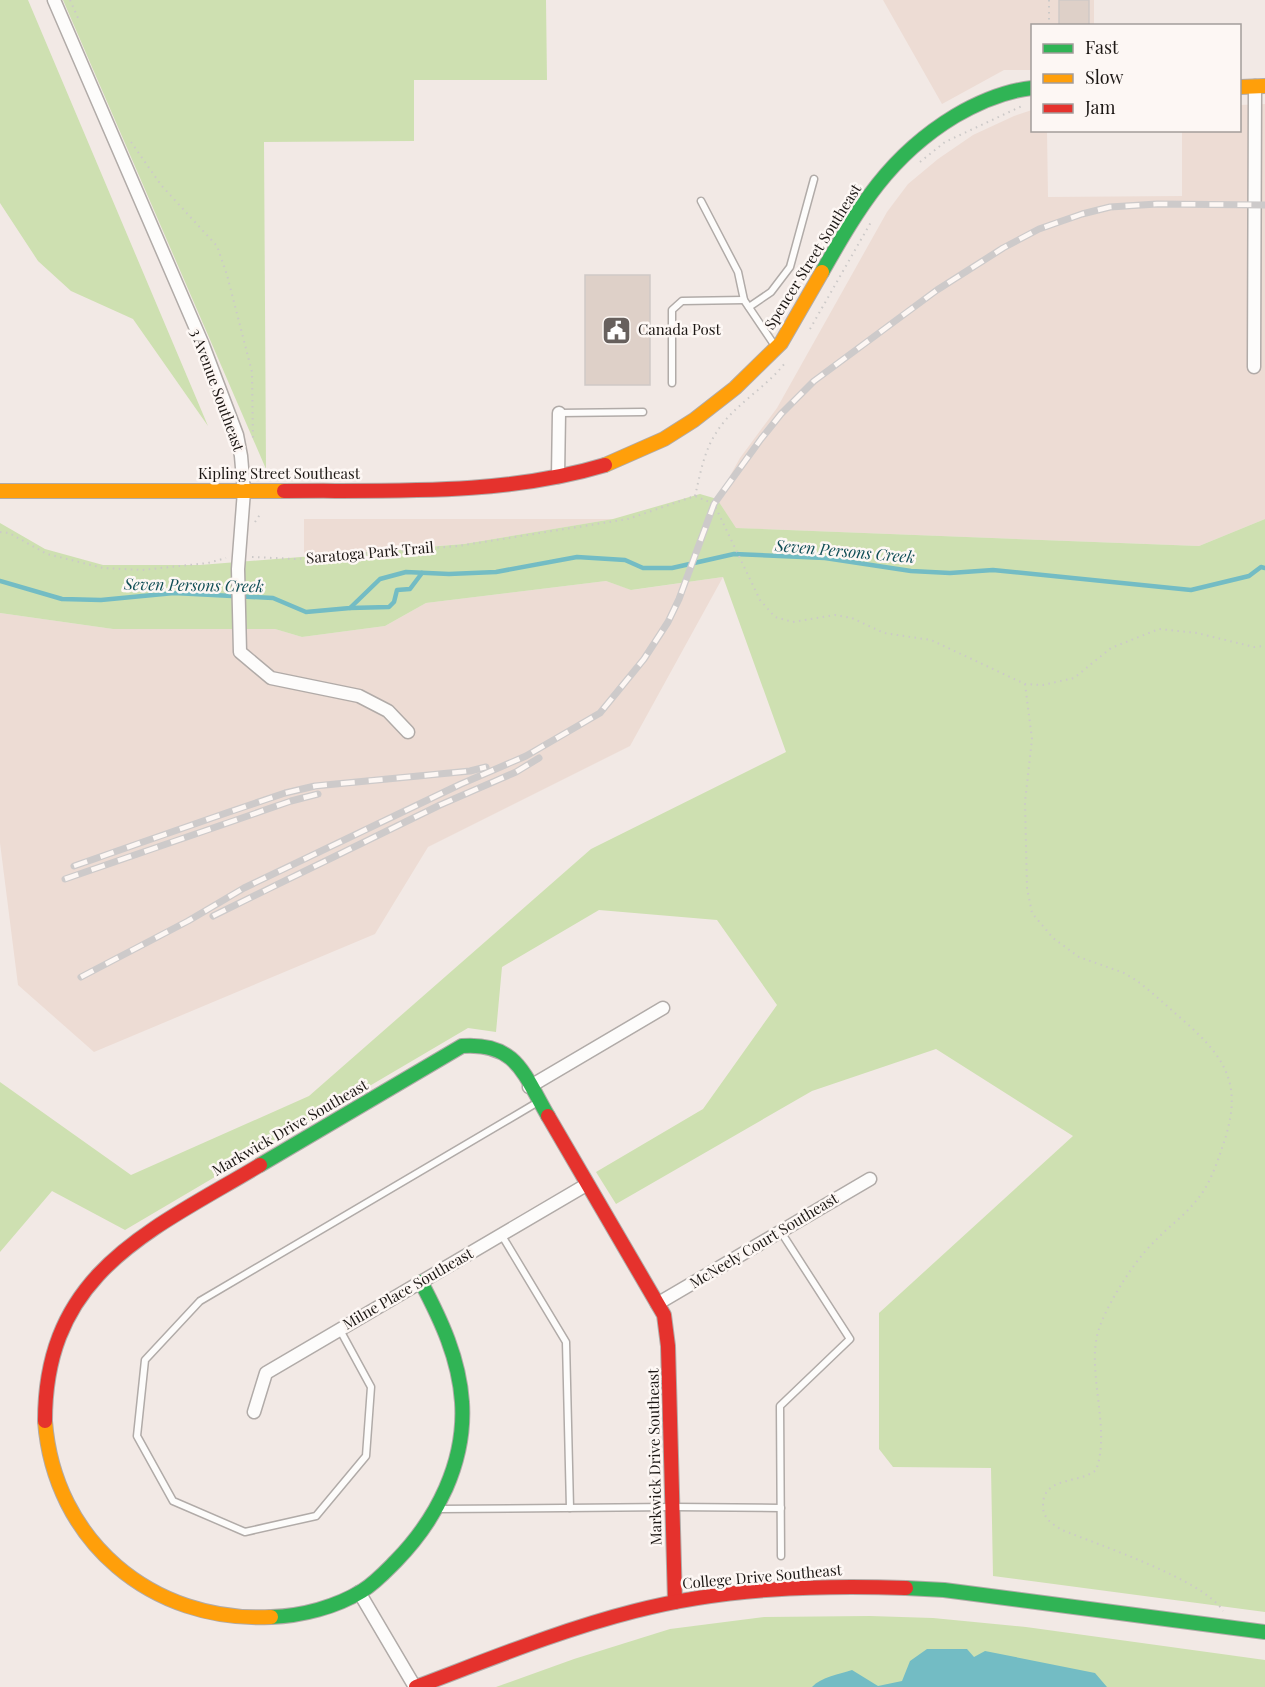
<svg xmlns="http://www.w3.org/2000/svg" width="1265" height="1687" font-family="'Playfair Display',serif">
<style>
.built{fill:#eddcd4}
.green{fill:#cee0b1}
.water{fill:#73bcc4}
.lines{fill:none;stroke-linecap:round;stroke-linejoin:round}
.stream{stroke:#73bcc4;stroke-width:4.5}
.building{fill:#ded0c8;stroke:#cfc9c6;stroke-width:1.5}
.lane-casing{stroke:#b1aba8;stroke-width:9}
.street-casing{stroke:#b1aba8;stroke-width:15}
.fast-casing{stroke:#b1aba8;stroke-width:16}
.slow-casing{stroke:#b1aba8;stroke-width:16}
.jam-casing{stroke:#b1aba8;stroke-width:16}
.path{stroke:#ccc9c8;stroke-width:2;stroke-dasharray:1.5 4.5;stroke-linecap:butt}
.lane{stroke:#fdfcfb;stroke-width:6}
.street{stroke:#fdfcfb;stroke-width:12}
.fast{stroke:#30b455;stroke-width:14}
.slow{stroke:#ff9f0a;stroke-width:14}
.jam{stroke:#e5322d;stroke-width:14}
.rail-casing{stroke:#cdcaca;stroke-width:7}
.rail{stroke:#fdf7f4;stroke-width:4.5;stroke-dasharray:14;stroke-linecap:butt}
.labels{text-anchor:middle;stroke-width:5;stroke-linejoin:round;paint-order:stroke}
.street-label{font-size:15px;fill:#1c1714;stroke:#fdf7f4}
.poi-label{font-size:15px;fill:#1c1714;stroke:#fdf7f4;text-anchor:start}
.water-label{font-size:16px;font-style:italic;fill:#104e56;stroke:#fdf7f4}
</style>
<rect width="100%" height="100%" fill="#f2e9e5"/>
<g class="built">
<polygon points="883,0 1094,0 1094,25 1032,26 1032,70 1004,70 942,104"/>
<polygon points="1265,104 1265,519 1199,546 735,528 717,499 740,458 777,408 887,212 908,184 938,159 973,135 1014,116 1032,110 1032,130 1047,131 1048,197 1182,196 1182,131 1240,130 1240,105"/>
<polygon points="304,519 613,519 464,544 304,556"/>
<polygon points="723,577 630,746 428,847 375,934 94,1052 18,985 0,843 0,613 113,629 275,629 302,637 385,626 426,603 606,581 632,590"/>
</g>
<g class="green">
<polygon points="0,0 28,0 208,426 133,319 71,291 38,261 0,203"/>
<polygon points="63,0 546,0 547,80 414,80 414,141 264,142 266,469"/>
<polygon points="700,494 717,499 736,528 1199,546 1265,519 1265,1612 993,1576 991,1468 893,1467 879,1449 879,1313 1073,1136 936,1049 812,1091 616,1204 596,1172 703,1109 777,1005 717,920 599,910 502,967 496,1032 468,1028 125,1230 52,1191 0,1252 0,1082 131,1175 309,1096 591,849 786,752 723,577 631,590 606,581 426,603 385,626 302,637 275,629 113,629 0,613 0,523 45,549 103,565 200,565 464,544 613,519"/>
<polygon points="870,1616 933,1618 1026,1627 1265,1660 1265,1687 496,1687 574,1659 670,1629 764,1617"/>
</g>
<path class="water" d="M927,1649H967L974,1657L985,1651L1095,1673L1107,1687H812C821,1677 840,1674 852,1670L878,1686L902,1681L910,1661Z"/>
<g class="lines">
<g class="stream">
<polyline points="0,581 62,599 101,600 174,593 273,598 306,612 350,608 380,579 406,572 449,574 496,572 577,557 625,560 643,568 672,568 734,554 825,558 911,571 950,573 993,570 1191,590 1249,576 1261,567 1265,568"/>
<polyline points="350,608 389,607 394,602 397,590 410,589 422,573"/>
</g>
</g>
<g class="building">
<rect x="1059" y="0" width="30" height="26"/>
<rect x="585" y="275" width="65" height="110"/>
</g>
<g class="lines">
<defs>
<g id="lane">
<polyline points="701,201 738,272 744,300 775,346"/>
<polyline points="749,307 771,292 790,267 814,179"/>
<polyline points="672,383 672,310 682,301 744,300"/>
<polyline points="559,413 643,412"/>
<polyline points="781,1232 850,1339 780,1406 781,1556"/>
<polyline points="501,1234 566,1342 570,1508"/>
<polyline points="340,1330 371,1387 366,1456 316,1516 245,1532 173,1501 137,1436 145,1360 200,1301 538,1102"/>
<polyline points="439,1509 673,1507 781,1508"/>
</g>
<g id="street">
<polyline points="54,0 203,345 237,435 241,456 244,491 238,569 240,652 271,678 359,696 388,711 408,732"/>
<polyline points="1254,367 1255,86"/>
<polyline points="558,477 559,413"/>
<polyline points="529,1087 663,1008"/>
<polyline points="657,1304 870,1179"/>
<polyline points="254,1412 266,1373 586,1185"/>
<polyline points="359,1592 415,1687"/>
</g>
<g id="fast">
<path d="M822,272C859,207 889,156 955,116C979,102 1004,91 1032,88"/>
<path d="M260,1165L462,1046C517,1042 524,1075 548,1116"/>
<polyline points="906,1588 944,1590 1265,1632"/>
<path d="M271,1617C302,1616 336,1607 362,1591C375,1583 386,1571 396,1561C437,1519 466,1462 462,1402C459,1358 441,1320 421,1282"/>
</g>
<g id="slow">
<polyline points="1240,87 1265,86"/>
<polyline points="605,465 664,439 694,420 735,388 781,343 822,272"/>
<polyline points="0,491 284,491"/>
<path d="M45,1421C54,1541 152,1623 271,1617"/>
</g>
<g id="jam">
<path d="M284,491C391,490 502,496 605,465"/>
<polyline points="548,1116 664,1315 668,1346 675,1602"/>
<path d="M45,1421C45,1272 150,1231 260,1165"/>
<path d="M416,1687C488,1660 560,1630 635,1611C723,1588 816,1585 906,1588"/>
</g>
</defs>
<use href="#lane" class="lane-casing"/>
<use href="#street" class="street-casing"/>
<use href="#fast" class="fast-casing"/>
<use href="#slow" class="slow-casing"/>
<use href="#jam" class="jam-casing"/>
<g class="path">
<polyline points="70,0 78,18"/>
<polyline points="1049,0 1049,26"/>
<polyline points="131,142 161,185 217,246 227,275 252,372 253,442"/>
<polyline points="920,162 945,142 1022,106"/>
<polyline points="810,329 871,222"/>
<path d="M695,496C700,475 704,451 716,433C733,405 765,389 785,363"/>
<polyline points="255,522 261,513"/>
<polyline points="0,532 9,533 47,554 103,568 142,570 208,563 226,558"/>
<polyline points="252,557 296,559 458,546 628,519 695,496 714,504 760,600 775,617 793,622 835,615 852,618 884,633 931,640 1025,684 1043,685 1074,678 1111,648 1159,629 1197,633 1254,647 1265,646"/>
<path d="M1025,684L1032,739L1025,802L1027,888L1032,913L1053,938L1079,957L1124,973L1136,980C1153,993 1168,1007 1184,1021C1230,1061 1243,1089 1222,1148C1216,1166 1209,1186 1196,1201C1184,1216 1167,1228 1154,1242C1135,1260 1109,1301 1100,1326C1084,1367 1112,1428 1096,1470C1080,1484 1044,1476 1043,1504C1042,1518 1052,1524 1062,1530C1099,1545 1204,1580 1223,1611"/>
</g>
<use href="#lane" class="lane"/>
<use href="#street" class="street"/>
<use href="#fast" class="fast"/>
<use href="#slow" class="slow"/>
<use href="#jam" class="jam"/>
<defs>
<g id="rail">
<polyline points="74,866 229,812 285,793 315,786 470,771 486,767"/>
<polyline points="65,879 291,801 318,794"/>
<polyline points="213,916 440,805 516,772 539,758"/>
<polyline points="81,977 188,921 244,888 461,784 526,756 600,713 644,659 668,622 679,599 714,504 761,439 781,414 814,381 937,290 1003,248 1039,229 1082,214 1110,207 1157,204 1265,205"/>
</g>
</defs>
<use href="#rail" class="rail-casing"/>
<use href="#rail" class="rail"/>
</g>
<defs>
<symbol id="civic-square" viewBox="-11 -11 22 22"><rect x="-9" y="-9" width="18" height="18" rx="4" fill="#67605d" stroke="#fdf7f4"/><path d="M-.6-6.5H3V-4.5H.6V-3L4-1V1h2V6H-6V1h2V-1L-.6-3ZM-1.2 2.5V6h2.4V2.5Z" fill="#fff"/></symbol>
</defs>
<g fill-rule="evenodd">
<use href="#civic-square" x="600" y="314" width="33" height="33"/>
</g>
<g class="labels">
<g class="street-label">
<text transform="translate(813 257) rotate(-58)" y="5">Spencer Street Southeast</text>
<text transform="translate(217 390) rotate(70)" y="5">3 Avenue Southeast</text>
<text x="279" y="479">Kipling Street Southeast</text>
<text transform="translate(370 553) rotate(-5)" y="5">Saratoga Park Trail</text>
<text transform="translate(290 1128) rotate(-30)" y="5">Markwick Drive Southeast</text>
<text transform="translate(764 1241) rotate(-31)" y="5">McNeely Court Southeast</text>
<text transform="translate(408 1289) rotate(-30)" y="5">Milne Place Southeast</text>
<text transform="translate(655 1457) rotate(-91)" y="5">Markwick Drive Southeast</text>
<text transform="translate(762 1577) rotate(-5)" y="5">College Drive Southeast</text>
</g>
<g class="poi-label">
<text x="638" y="335">Canada Post</text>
</g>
<g class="water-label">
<text transform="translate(845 551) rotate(5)" y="6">Seven Persons Creek</text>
<text transform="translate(194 585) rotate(1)" y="6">Seven Persons Creek</text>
</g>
</g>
<rect x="1031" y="24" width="210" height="108" fill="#fdf7f4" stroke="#a39d9a" stroke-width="1.5"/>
<rect x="1043" y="44" width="30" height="9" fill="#30b455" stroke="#a39d9a" stroke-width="1.5"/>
<text x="1085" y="54" font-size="18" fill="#1c1714">Fast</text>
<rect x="1043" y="74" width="30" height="9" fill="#ff9f0a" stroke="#a39d9a" stroke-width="1.5"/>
<text x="1085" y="84" font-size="18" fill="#1c1714">Slow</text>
<rect x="1043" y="104" width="30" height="9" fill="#e5322d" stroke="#a39d9a" stroke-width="1.5"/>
<text x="1085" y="114" font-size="18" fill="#1c1714">Jam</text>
</svg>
